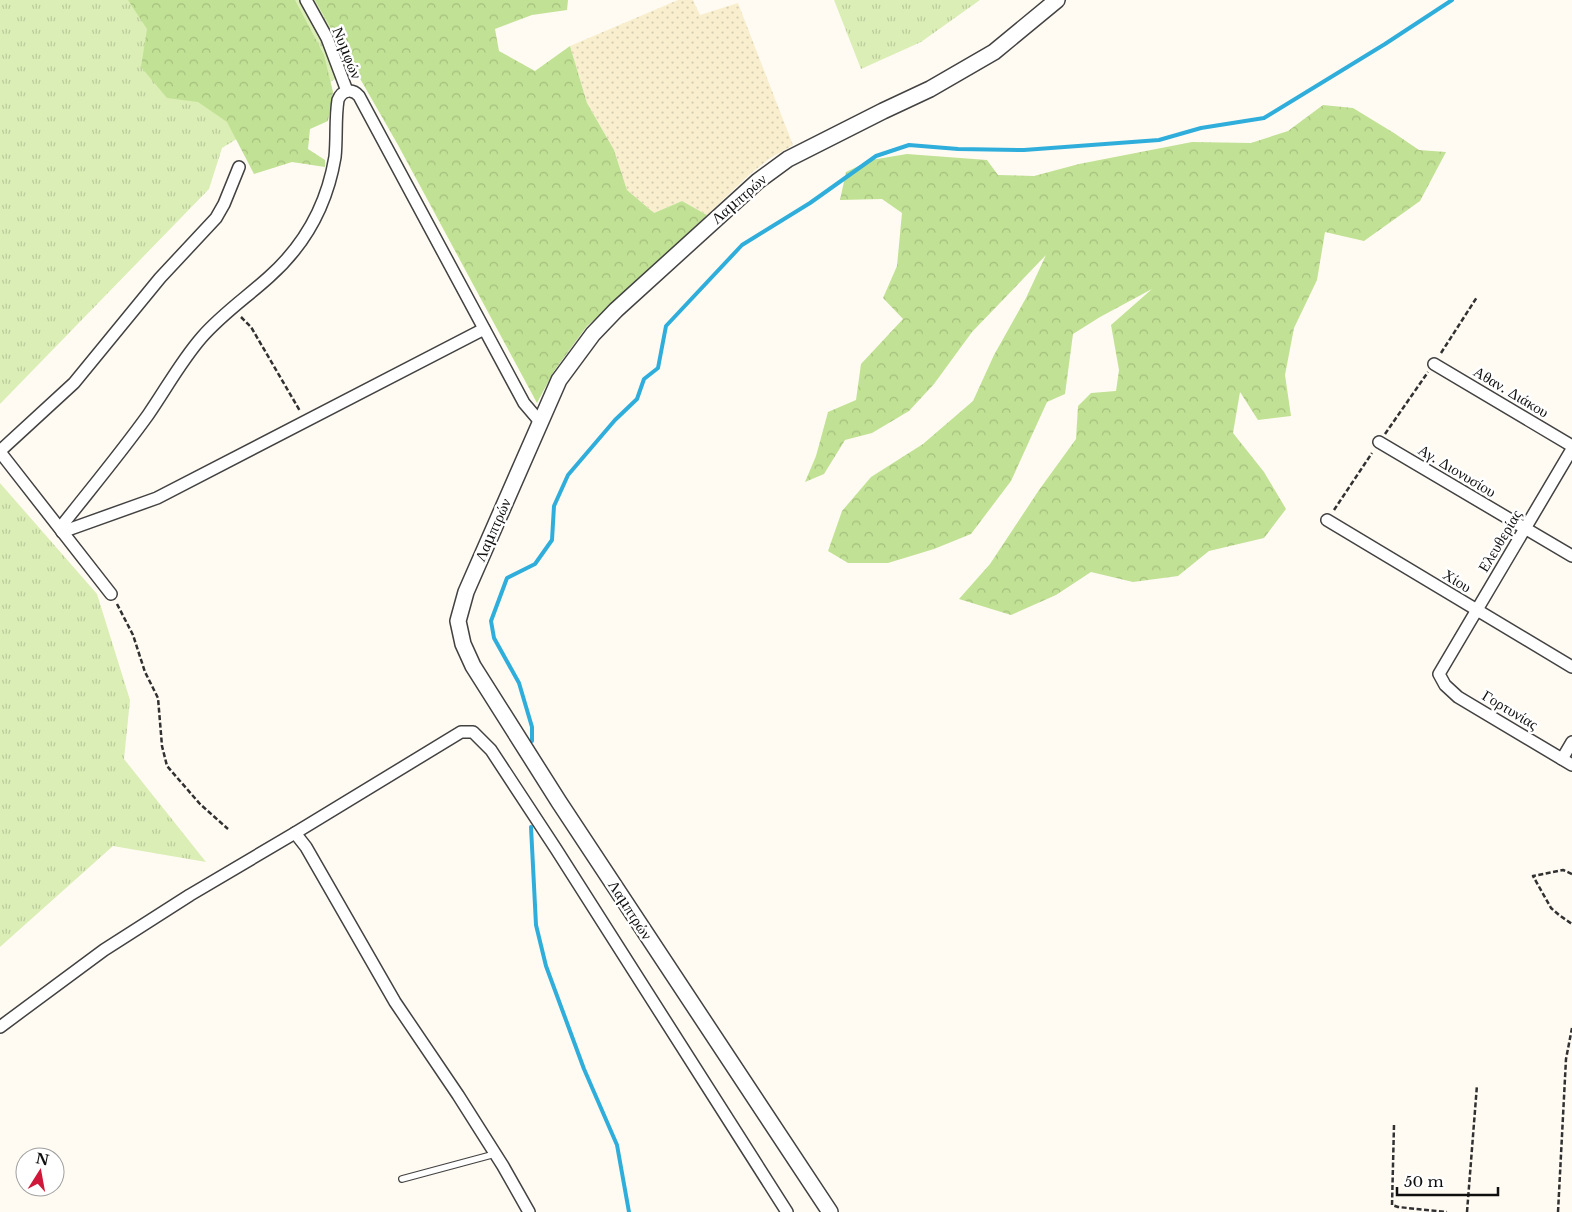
<svg xmlns="http://www.w3.org/2000/svg" width="1572" height="1212" font-family="'Libre Baskerville',serif">
<style>
.farmland{fill:url(#farmland-dots)}
.grass{fill:url(#grass-tufts)}
.forest{fill:url(#forest-crowns)}
.lines{fill:none;stroke-linecap:round;stroke-linejoin:round}
.stream{stroke:#30aedb;stroke-width:4}
.service-casing{stroke:#424242;stroke-width:8}
.minor-casing{stroke:#424242;stroke-width:14}
.tertiary-casing{stroke:#424242;stroke-width:18}
.path{stroke:#313131;stroke-width:2.5;stroke-dasharray:5 2.5;stroke-linecap:butt}
.service{stroke:#fff;stroke-width:5.5}
.minor{stroke:#fff;stroke-width:11}
.tertiary{stroke:#fff;stroke-width:15}
.labels{text-anchor:middle;stroke-width:5;stroke-linejoin:round;paint-order:stroke}
.street-label{font-size:15px;fill:#0f0f0f;stroke:#fff}
</style>
<defs>
<pattern id="farmland-dots" width="8" height="8" patternUnits="userSpaceOnUse" patternTransform="scale(1.25)"><rect width="8" height="8" fill="#f9efce"/><path d="M2 2h.1M6 6h.1" fill="none" stroke="#d4ccb0" stroke-width="1.8" stroke-linecap="round"/></pattern>
<pattern id="grass-tufts" width="24" height="20" patternUnits="userSpaceOnUse" patternTransform="scale(1.25)"><rect width="24" height="20" fill="#dbeeb6"/><path d="M3 7l-1-3M5 7V3M7 7l1-3M15 17l-1-3M17 17v-4M19 17l1-3" fill="none" stroke="#bbcb9b"/></pattern>
<pattern id="forest-crowns" width="20" height="18" patternUnits="userSpaceOnUse" patternTransform="scale(1.25)"><rect width="20" height="18" fill="#c1e194"/><path d="M2 6a3 3 0 1 1 6 0M12 15a3 3 0 1 1 6 0" fill="none" stroke="#a5c07e"/></pattern>
</defs>
<rect width="100%" height="100%" fill="#fffbf2"/>
<polygon class="farmland" points="678,0 693,0 700,15 738,3 793,145 769,159 750,174 707,215 682,201 654,213 627,190 614,150 587,103 570,46"/>
<g class="grass">
<polygon points="0,0 531,0 363,62 222,148 209,189 0,404"/>
<polygon points="834,0 980,0 921,42 861,69"/>
<polygon points="0,483 97,594 130,700 124,759 206,862 113,846 0,947"/>
</g>
<g class="forest">
<polygon points="128,0 295,0 324,55 333,92 328,121 310,129 308,149 325,160 325,167 292,162 254,174 227,122 198,102 167,98 141,67 147,29"/>
<polygon points="315,0 568,0 567,10 532,15 495,29 499,51 535,71 570,46 587,103 614,150 627,190 654,213 682,201 707,215 617,300 587,326 554,371 537,403 398,145"/>
<polygon points="1323,105 1353,108 1394,133 1419,150 1446,152 1420,201 1364,241 1325,232 1317,280 1294,328 1285,375 1291,416 1258,420 1240,392 1233,433 1264,472 1286,509 1264,538 1209,551 1178,576 1133,582 1091,572 1056,595 1011,615 959,599 990,564 1039,490 1076,439 1078,406 1091,393 1116,391 1119,370 1111,325 1152,289 1100,317 1073,334 1065,394 1047,402 1011,481 971,534 934,549 888,563 848,563 828,551 842,511 871,477 923,444 973,401 994,355 1026,298 1046,255 972,332 934,384 909,411 872,433 845,440 824,474 805,482 816,456 828,412 856,400 861,364 903,319 883,298 897,266 902,213 882,199 840,200 846,172 871,160 907,154 987,160 998,175 1034,176 1079,164 1192,142 1251,143 1288,131"/>
</g>
<g class="lines">
<g class="stream">
<polyline points="532,741 532,727 519,683 494,638 491,621 507,578 535,564 552,540 554,506 568,475 615,420 637,399 644,379 658,368 666,326 742,245 810,203 876,156 909,145 958,149 1024,150 1159,140 1201,128 1264,118 1385,44 1452,0"/>
<polyline points="531,827 536,925 546,966 584,1069 617,1145 629,1212"/>
</g>
<defs>
<polyline id="service" points="402,1179 495,1154"/>
<g id="minor">
<polyline points="306,0 327,38 347,91"/>
<polyline points="1434,364 1572,446"/>
<polyline points="1379,442 1572,556"/>
<polyline points="1572,449 1439,674 1445,685 1458,697 1572,765"/>
<polyline points="0,451 74,383 160,278 216,218 224,204 239,167"/>
<polyline points="0,452 111,594"/>
<polyline points="1327,520 1572,667"/>
<path d="M60,528C89,491 120,454 148,415C166,389 181,361 202,337C222,314 247,297 269,277C305,245 327,205 335,157C337,138 335,119 338,100C342,90 352,88 359,96L524,403L541,423"/>
<polyline points="62,532 157,498 484,329"/>
<polyline points="1562,759 1572,742"/>
<polyline points="0,1027 104,950 190,895 295,833"/>
<polyline points="529,1212 503,1166 458,1095 395,1002 306,847 295,833 461,732 473,732 491,750 556,849 787,1212"/>
</g>
<polyline id="tertiary" points="830,1212 559,802 473,666 463,644 458,621 466,592 559,380 593,334 616,310 758,181 788,159 883,111 930,89 994,52 1057,0"/>
</defs>
<use href="#service" class="service-casing"/>
<use href="#minor" class="minor-casing"/>
<use href="#tertiary" class="tertiary-casing"/>
<g class="path">
<polyline points="241,317 251,327 300,411"/>
<polyline points="1441,353 1477,297"/>
<polyline points="1385,434 1428,372"/>
<polyline points="1334,510 1372,453"/>
<polyline points="117,604 133,635 145,672 158,698 162,746 167,766 200,804 228,829"/>
<polyline points="1572,874 1563,870 1533,876 1551,908 1559,915 1572,924"/>
<polyline points="1394,1125 1392,1205 1398,1207 1447,1212"/>
<polyline points="1467,1212 1477,1085"/>
<polyline points="1558,1212 1566,1059 1572,1028"/>
</g>
<use href="#service" class="service"/>
<use href="#minor" class="minor"/>
<use href="#tertiary" class="tertiary"/>
</g>
<g class="labels">
<g class="street-label">
<text transform="translate(347 53) rotate(68)" y="5">Νυμφών</text>
<text transform="translate(739 199) rotate(-41)" y="5">Λαμπτρών</text>
<text transform="translate(1511 392) rotate(31)" y="5">Αθαν. Διάκου</text>
<text transform="translate(1457 471) rotate(31)" y="5">Αγ. Διονυσίου</text>
<text transform="translate(493 530) rotate(-66)" y="5">Λαμπτρών</text>
<text transform="translate(1500 541) rotate(-59)" y="5">Ελευθερίας</text>
<text transform="translate(1457 581) rotate(31)" y="5">Χίου</text>
<text transform="translate(1510 710) rotate(31)" y="5">Γορτυνίας</text>
<text transform="translate(630 910) rotate(57)" y="5">Λαμπτρών</text>
</g>
</g>
<g transform="translate(40 1172) rotate(11)"><circle r="24" fill="#ffffff" stroke="#9f9f9f"/>
<path d="M0-4L9 19L0 12L-9 19Z" fill="#cf1839"/>
<text y="-8" font-size="14" font-weight="bold" text-anchor="middle" fill="#0f0f0f">N</text>
</g>
<path d="M1397 1187v8h101v-8" fill="none" stroke="#0f0f0f" stroke-width="2.5"/>
<text x="1404" y="1187" font-size="15" fill="#0f0f0f" stroke="#ffffff" stroke-width="4" paint-order="stroke">50 m</text>
</svg>
